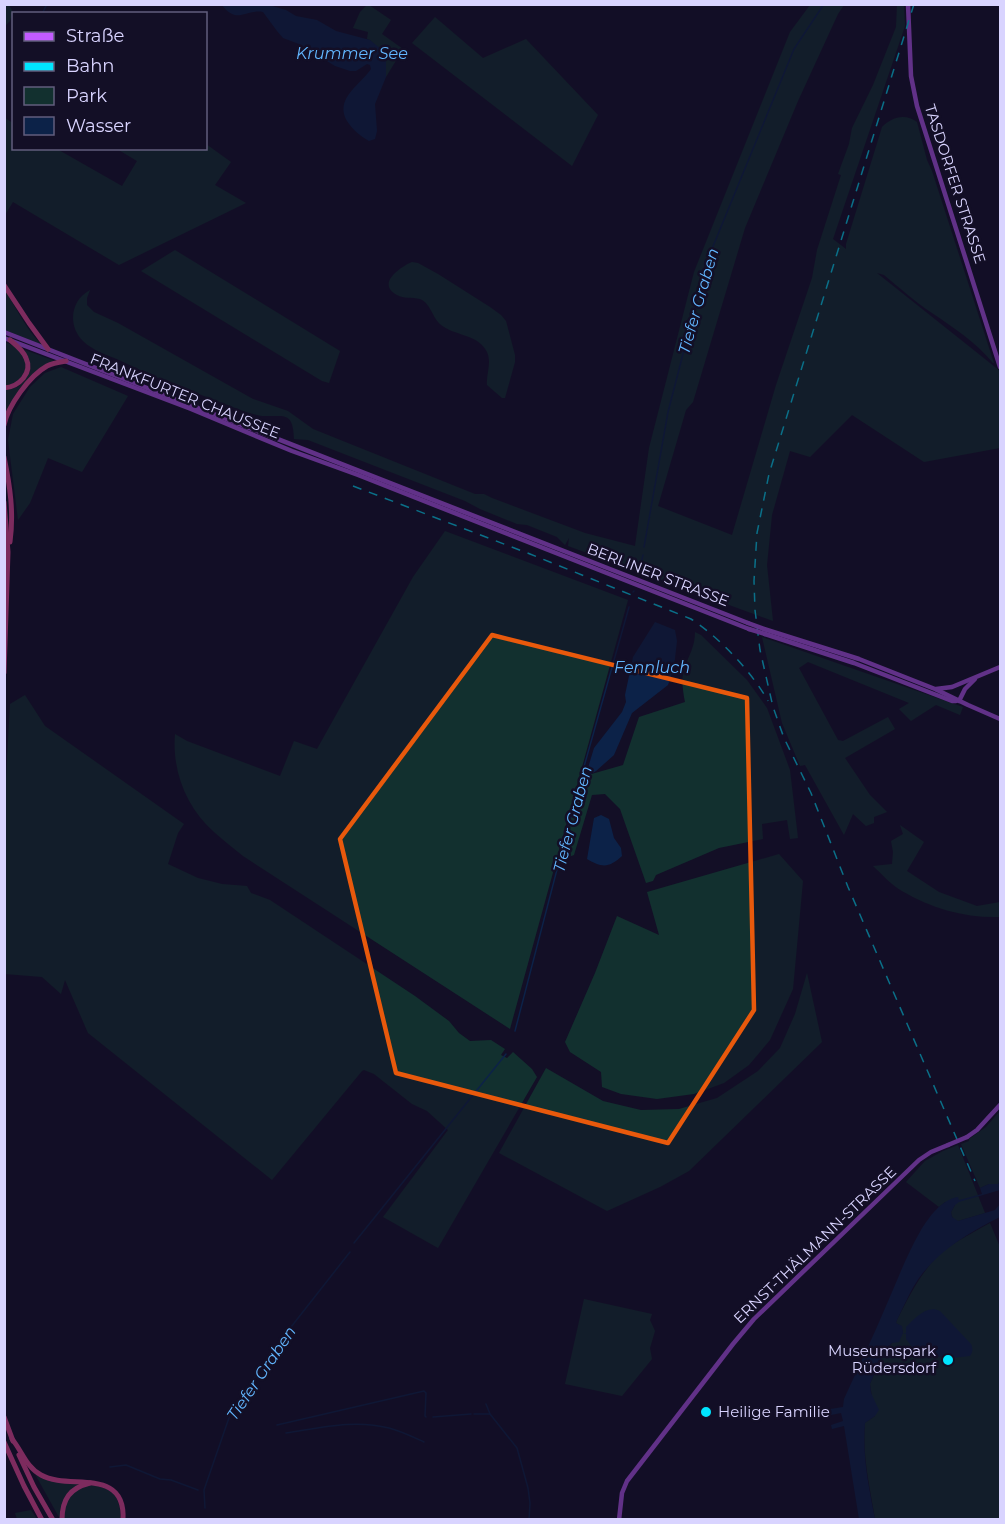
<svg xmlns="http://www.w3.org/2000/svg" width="1005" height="1524" font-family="Montserrat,sans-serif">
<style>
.green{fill:#12302f}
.water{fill:#0c2248}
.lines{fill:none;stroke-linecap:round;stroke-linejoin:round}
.stream{stroke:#0c2248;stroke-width:1.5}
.major{stroke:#c25bff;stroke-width:4.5}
.highway{stroke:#ff4fa3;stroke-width:5}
.rail{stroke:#00e5ff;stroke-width:1.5;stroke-dasharray:9 8;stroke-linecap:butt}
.major-bridge{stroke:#c25bff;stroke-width:4.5}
.marked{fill:none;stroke:#e8590c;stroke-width:4.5;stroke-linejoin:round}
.poi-dot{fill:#00e5ff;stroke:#130f26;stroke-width:2}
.labels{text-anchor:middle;stroke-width:5;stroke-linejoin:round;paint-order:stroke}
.street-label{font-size:15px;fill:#d9d4ff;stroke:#130f26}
.poi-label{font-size:15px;fill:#d9d4ff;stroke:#130f26;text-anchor:end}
.water-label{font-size:16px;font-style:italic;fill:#62b6ff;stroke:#130f26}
</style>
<rect width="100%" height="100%" fill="#130f26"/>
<g class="green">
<polygon points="5,4 9,5 13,12 10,21 5,26"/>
<polygon points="367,5 369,5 391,20 382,34 403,49 386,77 386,60 370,40 367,39 368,32 353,28 360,12"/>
<path d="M810,5H844L838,14L798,101L745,228L693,402L686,410L658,506L732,535L776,385L812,278L817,250L841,175L838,174L849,144L852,128L873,85L896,27L897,5H904L905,26L833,239L846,249V244L882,127C892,117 905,113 917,122L927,160L932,171L994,363H993C976,342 954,328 932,313C915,302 900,288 884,275L877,273L1000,371V448L924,462L852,415L810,457L790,451L772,515L767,565L773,621L568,546L569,538L565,545L557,537L527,525L517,524L480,509L465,501L308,440L294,439C293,410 284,417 262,416C256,415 249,413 243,411C202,395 159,380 119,360C107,355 92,350 83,341C67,325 71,300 90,290L87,298V305L94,312L118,323L253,399L288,411L313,429L475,494H484L492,498L585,533L635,546L649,448L694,272L790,32Z"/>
<polygon points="435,17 483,58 526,39 598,115 572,166 412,43"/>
<polygon points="5,118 13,123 14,148 57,149 122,186 137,161 117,149 206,148 206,144 231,162 215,185 246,203 119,265 13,202 5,215"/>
<polygon points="175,250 340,351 329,383 322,381 141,271"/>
<path d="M412,262L418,263L438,274L490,307L501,315L506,321L515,355V362L505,398H502L487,385C486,374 492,363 487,352C479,335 458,336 444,327C432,320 432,304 420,299C412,297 404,299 397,295C376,284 400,267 412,262Z"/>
<path d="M4,289C16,307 26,330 42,345L5,330Z"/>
<path d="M5,342C9,344 15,346 18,349C27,356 29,373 19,381C15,383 9,385 5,386Z"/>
<polygon points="25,350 55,361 40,368 5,418 5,390 18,387 25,380"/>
<polygon points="61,367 128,396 82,472 48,458 30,503 18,520 8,440 13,414 30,387 45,373"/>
<path d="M445,531L628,600L510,1029L243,856C233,848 223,840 214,832C186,807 172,771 175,734L187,741L280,776L294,741L317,749L413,577Z"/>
<path d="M695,632L701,635L747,680L767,708L790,770L798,838L790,839L787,820L762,824L763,839L719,848L656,875L653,881L646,883L620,809L605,794L592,795L574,855L561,860L581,777L623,765L639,717L685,702C683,692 681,680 684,669C689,655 695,647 695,632Z"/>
<polygon points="762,637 963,707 960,715 936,705 911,721 899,709 909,703 808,662 799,668 838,740 843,741 888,717 895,729 845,758 870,795 887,812 874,817 874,823 866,826 853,814 844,835 805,765 800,766 782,723"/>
<polygon points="25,695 45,726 184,824 178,833 168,864 198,878 222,884 247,886 251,893 270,900 415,996 449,1021 459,1033 470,1041 491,1040 505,1049 501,1055 507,1058 513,1052 532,1069 537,1077 438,1248 383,1217 448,1130 427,1111 412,1104 374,1074 364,1070 362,1071 272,1180 88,1033 65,980 61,994 42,977 5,974 4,815 10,704"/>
<path d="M900,825L924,842L907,871L939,892L977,906L1000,902V917C966,918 932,909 902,891C891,885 883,875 873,866L892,864L893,852L891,841L903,834Z"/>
<polygon points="779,854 803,881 793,989 770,1040 749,1065 724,1083 694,1094 657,1099 621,1094 602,1087 601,1072 570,1052 565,1042 595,973 617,916 659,935 647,892"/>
<polygon points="807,973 822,1042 689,1171 660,1187 607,1211 499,1153 546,1068 603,1101 641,1110 679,1109 717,1098 758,1071 780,1048 795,1014"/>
<polygon points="1000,1111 1000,1181 998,1184 989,1184 980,1188 961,1144 969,1141 969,1139 986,1127"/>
<path d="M958,1145L985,1213L958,1221C953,1220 952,1217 951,1212L955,1205L945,1202L939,1207L906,1182L925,1161L943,1151Z"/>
<path d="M990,1223L1000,1247V1519H875C870,1487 862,1456 865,1423L875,1416L870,1384L884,1351L903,1333L901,1326L896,1323L897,1320C911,1293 924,1265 949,1247C962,1238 976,1231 990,1223Z"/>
<polygon points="584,1299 652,1314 650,1320 655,1331 650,1348 652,1359 622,1396 565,1384"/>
<path d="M35,1474C52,1483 65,1482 84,1483C68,1496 61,1496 60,1519Z"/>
<path d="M92,1485C116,1489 119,1497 121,1519H64C64,1515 64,1509 65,1505C68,1493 82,1487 92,1485Z"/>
<polygon points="31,1510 37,1519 17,1519 15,1513"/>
</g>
<g class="water">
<path d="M222,5H269L286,10L296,16L317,20L336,31L370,40L381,49L386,60V77L375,104L377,131L375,139L369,141C360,136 353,130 347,121C334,99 360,85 371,69L370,65L367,64L356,71H350L335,66L299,44L283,38L277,31L263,12C245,9 237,25 222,5Z"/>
<polygon points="655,622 675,630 677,641 674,667 668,685 632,713 614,755 596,771 591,774 587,771 594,748 622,712 626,702 625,695 633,657"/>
<path d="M601,815L609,819L614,838L621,848L622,856C609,868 602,868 587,859L594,818Z"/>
<path d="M1000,1181V1190L959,1202L955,1205L951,1212L952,1217L958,1221L995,1210L1000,1204V1217C970,1232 939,1250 919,1278C910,1291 904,1306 897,1320L896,1323L902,1326L903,1333H906V1327C914,1319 927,1304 940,1311L971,1344C973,1349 973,1352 970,1356L952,1358L923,1355L915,1350L909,1343L906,1339V1334L903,1333L899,1342L892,1343L884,1351L870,1384L871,1393L879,1410L875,1416L865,1423C862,1456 869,1488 875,1519H859L844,1426L832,1429L831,1425L843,1421L841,1413L831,1415L830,1409L843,1407L844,1399C858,1368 873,1337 886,1306C897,1281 907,1254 921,1230C929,1217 942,1199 958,1197L959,1200L982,1194L980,1188L989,1184H998Z"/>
</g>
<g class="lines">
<g class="stream">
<polyline points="42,14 47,4"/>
<polyline points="13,25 14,25"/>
<polyline points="644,547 668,412 707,261 794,49 824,4"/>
<polyline points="640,567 643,555"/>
<polyline points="633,592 634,591"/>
<polyline points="515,1031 580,781 629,607"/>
<polyline points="354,1243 506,1054"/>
<polyline points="486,1404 490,1414 517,1448 528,1488 530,1503 529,1520"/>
<polyline points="474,1414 490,1414"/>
<polyline points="433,1417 471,1414"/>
<polyline points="277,1425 424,1391 426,1393 425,1416 426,1417"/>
<path d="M286,1433C320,1428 354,1419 389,1428C401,1431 413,1437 424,1442"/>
<polyline points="110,1467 126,1465 160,1479 171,1480 198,1490"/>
<polyline points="205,1508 204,1490 231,1412 280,1341 350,1252"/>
<polyline points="207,1519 207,1520"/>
</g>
<g class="major">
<polyline points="908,4 911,76 917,106 1000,367"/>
<polyline points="4,332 748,623"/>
<polyline points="4,338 191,409 292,451 358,475 749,629"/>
<polyline points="764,629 859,659 935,689 968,705 1000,719"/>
<polyline points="765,634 854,663 952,701 956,701"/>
<polyline points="936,689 952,687 1000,667"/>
<polyline points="959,701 965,689 975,679"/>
<polyline points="967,1137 977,1130 1000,1105"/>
<polyline points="619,1520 622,1493 627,1481 733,1344 754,1319 919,1160 931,1152 948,1145"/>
</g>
<g class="highway">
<polyline points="4,285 29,323 48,349"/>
<path d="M4,388C19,387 33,373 26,358C23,350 16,345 10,340"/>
<path d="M4,425C8,406 29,376 47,366C53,363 60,362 66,361"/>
<path d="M4,457C10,486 14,512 10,542"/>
<polyline points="4,502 8,552 4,673"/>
<polyline points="4,1417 13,1441"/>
<path d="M12,1439C22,1451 26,1467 41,1475C69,1491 126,1466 123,1520"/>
<polyline points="4,1442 24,1486 42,1520"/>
<polyline points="19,1455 34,1487 53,1520"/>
<path d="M62,1520C62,1499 70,1488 90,1483"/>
</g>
<g class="rail">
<polyline points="914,4 769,474 757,533 754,581 755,610 760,650 773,707 784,738 811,793 848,887 975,1181"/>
<path d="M353,486L530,554L691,619C719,637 752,672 768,701"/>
</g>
<g class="major-bridge">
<polyline points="748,623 764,629"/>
<polyline points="749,629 765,634"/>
<polyline points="948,1145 967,1137"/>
</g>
</g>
<path d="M0 0H1005V1524H0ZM492,635L747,698L754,1010L668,1143L396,1073L340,839Z" fill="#130f26" fill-opacity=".55" fill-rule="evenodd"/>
<path class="marked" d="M492,635L747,698L754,1010L668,1143L396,1073L340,839Z"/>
<g class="poi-dot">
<circle cx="948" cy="1360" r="6"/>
<circle cx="706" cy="1412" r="6"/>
</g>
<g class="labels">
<g class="street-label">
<text transform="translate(955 184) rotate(72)" y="5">TASDORFER STRASSE</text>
<text transform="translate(185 396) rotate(22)" y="5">FRANKFURTER CHAUSSEE</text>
<text transform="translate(658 575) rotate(21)" y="5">BERLINER STRASSE</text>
<text transform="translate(815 1245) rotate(-44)" y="5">ERNST-THÄLMANN-STRASSE</text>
</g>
<g class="poi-label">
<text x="936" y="1356">Museumspark<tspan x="936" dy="17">Rüdersdorf</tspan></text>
<text x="718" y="1417" text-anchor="start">Heilige Familie</text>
</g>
<g class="water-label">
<text x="352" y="59">Krummer See</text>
<text transform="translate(698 301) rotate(-74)" y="6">Tiefer Graben</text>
<text x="652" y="673">Fennluch</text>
<text transform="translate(572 819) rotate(-75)" y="6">Tiefer Graben</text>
<text transform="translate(261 1373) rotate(-56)" y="6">Tiefer Graben</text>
</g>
</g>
<rect width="1005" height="1524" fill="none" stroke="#d9d4ff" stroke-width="12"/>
<rect x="12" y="12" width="195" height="138" fill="#130f26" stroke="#625e7d" stroke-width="1.5"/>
<rect x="24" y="32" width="30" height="9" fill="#c25bff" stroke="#625e7d" stroke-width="1.5"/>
<text x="66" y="42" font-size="18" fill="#d9d4ff">Straße</text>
<rect x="24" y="62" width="30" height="9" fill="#00e5ff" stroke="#625e7d" stroke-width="1.5"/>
<text x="66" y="72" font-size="18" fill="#d9d4ff">Bahn</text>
<rect x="24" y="87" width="30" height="18" fill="#12302f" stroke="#625e7d" stroke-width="1.5"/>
<text x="66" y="102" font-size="18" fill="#d9d4ff">Park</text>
<rect x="24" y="117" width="30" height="18" fill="#0c2248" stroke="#625e7d" stroke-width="1.5"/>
<text x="66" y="132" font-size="18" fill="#d9d4ff">Wasser</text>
</svg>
